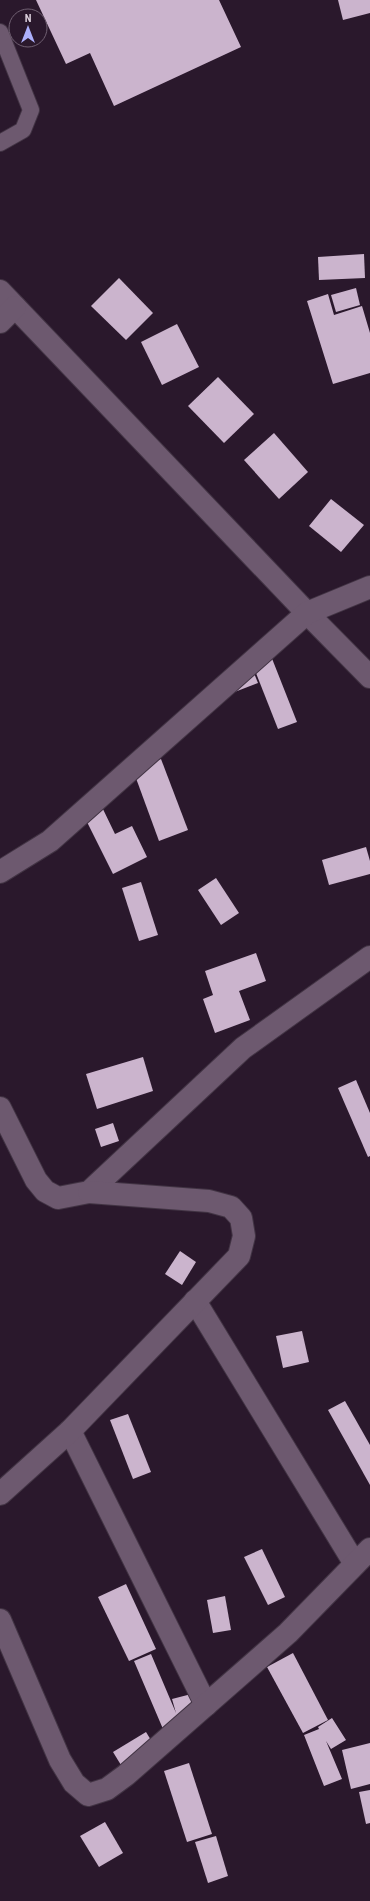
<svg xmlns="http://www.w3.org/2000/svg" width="370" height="1901" font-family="'Roboto Condensed',sans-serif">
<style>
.building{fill:#cbb4cd}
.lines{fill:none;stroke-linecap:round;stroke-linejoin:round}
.service-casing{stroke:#423444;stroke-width:18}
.minor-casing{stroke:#423444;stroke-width:24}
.service{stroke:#6d596f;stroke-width:16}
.minor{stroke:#6d596f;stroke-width:22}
</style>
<rect width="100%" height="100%" fill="#2a182c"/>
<g class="building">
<polygon points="36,0 219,0 241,47 114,106 90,53 66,64"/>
<polygon points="338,0 370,0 370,13 343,20"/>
<polygon points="364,254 365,278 319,280 318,257"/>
<polygon points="119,278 153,313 126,340 91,306"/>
<polygon points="356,288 360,305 336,312 331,295"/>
<polygon points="328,294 334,315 362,306 370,333 370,373 333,384 307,301"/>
<polygon points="177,324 199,367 162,385 141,342"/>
<polygon points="218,377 254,414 224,443 188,406"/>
<polygon points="274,433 308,472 279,499 244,460"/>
<polygon points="331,499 364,525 341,552 309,526"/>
<polygon points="271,656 297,722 278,729 252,663"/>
<polygon points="251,666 258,683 232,693"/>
<polygon points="161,759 188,830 159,841 133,770"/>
<polygon points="101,805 115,834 132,826 147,857 113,874 83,814"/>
<polygon points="366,847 370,861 370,874 329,885 322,860"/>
<polygon points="216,878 239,913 221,925 198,890"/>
<polygon points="141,882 158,935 139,941 122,888"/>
<polygon points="256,953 266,981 239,991 250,1020 215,1033 203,999 213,995 205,971"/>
<polygon points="143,1057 153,1091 97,1109 86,1074"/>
<polygon points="356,1080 370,1113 370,1156 368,1157 338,1088"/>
<polygon points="113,1123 119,1141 101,1147 95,1129"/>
<polygon points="180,1251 196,1262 182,1285 165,1274"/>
<polygon points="302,1331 309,1362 283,1368 276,1336"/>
<polygon points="345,1401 370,1445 370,1485 328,1410"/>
<polygon points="128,1414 151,1472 133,1479 110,1420"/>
<polygon points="262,1549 285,1597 268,1605 244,1557"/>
<polygon points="126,1584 156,1649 129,1661 98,1597"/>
<polygon points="225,1596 231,1630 213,1633 207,1600"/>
<polygon points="293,1653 328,1720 303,1733 267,1667"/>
<polygon points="151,1654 176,1713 172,1699 203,1691 178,1718 163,1729 134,1661"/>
<polygon points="332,1718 346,1740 331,1749 326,1741 342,1779 324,1786 304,1735 319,1729 318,1727"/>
<polygon points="146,1732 157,1750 124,1770 113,1752"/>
<polygon points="370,1743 370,1784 351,1789 342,1750"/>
<polygon points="189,1763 212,1834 187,1842 164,1771"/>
<polygon points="370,1790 370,1823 366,1824 359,1792"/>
<polygon points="105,1822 123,1853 99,1867 80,1836"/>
<polygon points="216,1836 228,1876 208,1883 195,1842"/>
</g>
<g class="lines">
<defs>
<polyline id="service" points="0,32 31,110 23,130 0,143"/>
<g id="minor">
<polyline points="0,291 307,613 370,677"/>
<polyline points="0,322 15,307"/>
<polyline points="0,872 50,841 307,613 370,587"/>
<polyline points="0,1108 36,1180 45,1191 58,1198 89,1192 243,1048 370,957"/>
<polyline points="195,1301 355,1564"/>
<polyline points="70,1431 206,1705"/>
<polyline points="0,1494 70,1431 239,1256 244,1236 241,1218 231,1207 209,1201 89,1192"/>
<polyline points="0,1620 60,1760 74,1783 88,1795 107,1789 126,1775 288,1633 370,1549"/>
</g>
</defs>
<use href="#service" class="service-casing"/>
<use href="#minor" class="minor-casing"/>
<use href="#service" class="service"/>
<use href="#minor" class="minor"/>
</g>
<g transform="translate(28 28)"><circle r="19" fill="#2a182c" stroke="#706072"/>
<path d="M0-3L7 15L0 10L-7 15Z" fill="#acaffb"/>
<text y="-6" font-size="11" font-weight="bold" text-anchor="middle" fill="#d9cdda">N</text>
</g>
</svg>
